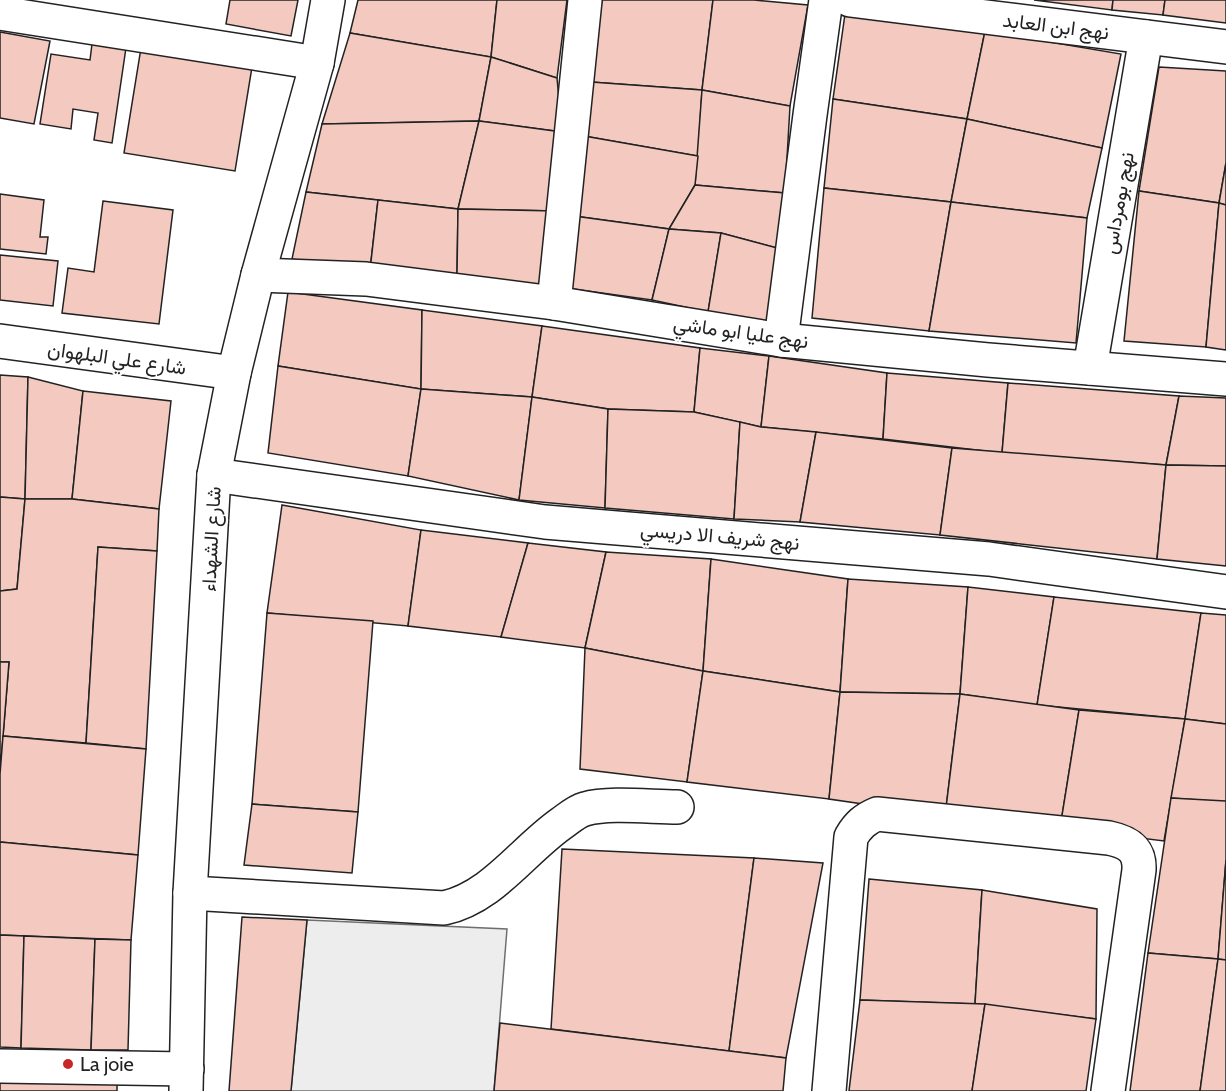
<svg xmlns="http://www.w3.org/2000/svg" width="1226" height="1091" font-family="Cabin,Vazirmatn,sans-serif">
<style>
.parking{fill:#ededed;stroke:#6f6f6f;stroke-width:1.5}
.building{fill:#f3c9c0;stroke:#222;stroke-width:1.5}
.lines{fill:none;stroke-linecap:round;stroke-linejoin:round}
.minor-casing{stroke:#222;stroke-width:36}
.tertiary-casing{stroke:#222;stroke-width:36}
.minor{stroke:#fff;stroke-width:33}
.tertiary{stroke:#fff;stroke-width:33}
.poi-dot{fill:#c62828;stroke:#fff;stroke-width:2}
.labels{text-anchor:middle;stroke-width:4.5;stroke-linejoin:round;paint-order:stroke}
.street-label{font-size:20px;fill:#222;stroke:#fff}
.poi-label{font-size:20px;fill:#222;stroke:#fff;text-anchor:start}
</style>
<rect width="100%" height="100%" fill="#fff"/>
<polygon class="parking" points="307,920 507,929 494,1091 291,1091"/>
<g class="building">
<polygon points="230,0 298,0 291,36 226,24"/>
<polygon points="358,0 497,0 491,57 350,33"/>
<polygon points="497,0 567,0 557,78 491,57"/>
<polygon points="602,0 713,0 702,90 591,82"/>
<polygon points="713,0 754,0 808,5 790,106 702,90"/>
<polygon points="1034,0 1113,0 1112,10"/>
<polygon points="1113,0 1165,0 1163,15 1112,10"/>
<polygon points="1165,0 1226,0 1226,23 1163,15"/>
<polygon points="845,14 985,31 967,119 833,99"/>
<polygon points="985,31 1121,54 1102,148 967,119"/>
<polygon points="0,32 50,41 34,124 0,118"/>
<polygon points="350,33 491,57 479,121 322,124"/>
<polygon points="93,36 127,41 112,143 94,140 98,113 73,109 71,129 40,124 51,54 90,60"/>
<polygon points="141,48 252,67 235,171 124,153"/>
<polygon points="491,57 557,78 562,132 479,121"/>
<polygon points="1159,67 1226,71 1226,163 1219,203 1139,191"/>
<polygon points="591,82 702,90 698,156 584,136"/>
<polygon points="702,90 790,106 785,193 695,185"/>
<polygon points="833,99 967,119 951,202 824,188"/>
<polygon points="967,119 1102,148 1087,218 951,202"/>
<polygon points="479,121 458,209 306,192 322,124"/>
<polygon points="479,121 562,132 556,211 458,209"/>
<polygon points="584,136 698,156 695,185 669,229 574,216"/>
<polygon points="1226,163 1226,205 1219,203"/>
<polygon points="695,185 785,193 781,249 721,233 669,229"/>
<polygon points="824,188 951,202 929,331 812,318"/>
<polygon points="1139,191 1219,203 1206,347 1124,341"/>
<polygon points="306,192 378,200 370,270 292,259"/>
<polygon points="0,194 44,200 40,237 48,237 46,254 0,249"/>
<polygon points="378,200 458,209 457,274 370,270"/>
<polygon points="103,201 173,210 159,324 62,313 68,268 94,272"/>
<polygon points="951,202 1087,218 1076,343 929,331"/>
<polygon points="1219,203 1226,205 1226,350 1206,347"/>
<polygon points="458,209 556,211 547,287 457,274"/>
<polygon points="574,216 669,229 652,300 566,288"/>
<polygon points="669,229 721,233 708,312 652,300"/>
<polygon points="721,233 781,249 774,323 708,312"/>
<polygon points="0,255 58,261 53,306 0,300"/>
<polygon points="288,292 422,310 421,389 278,366"/>
<polygon points="422,310 542,326 532,397 421,389"/>
<polygon points="542,326 700,348 694,412 608,409 532,397"/>
<polygon points="700,348 769,356 761,427 694,412"/>
<polygon points="769,356 887,373 883,439 761,427"/>
<polygon points="278,366 421,389 408,476 268,453"/>
<polygon points="887,373 1008,383 1002,453 883,439"/>
<polygon points="0,375 28,377 25,499 0,497"/>
<polygon points="28,377 83,391 72,499 25,499"/>
<polygon points="1008,383 1179,396 1166,465 1002,453"/>
<polygon points="421,389 532,397 519,500 408,476"/>
<polygon points="83,391 171,401 159,509 72,499"/>
<polygon points="1179,396 1226,398 1226,466 1166,465"/>
<polygon points="532,397 608,409 605,508 519,500"/>
<polygon points="608,409 694,412 740,422 734,519 605,508"/>
<polygon points="740,422 761,427 816,432 800,522 734,519"/>
<polygon points="816,432 952,448 940,535 800,522"/>
<polygon points="952,448 1166,465 1157,559 940,535"/>
<polygon points="1166,465 1226,466 1226,566 1157,559"/>
<polygon points="0,497 25,499 17,589 0,591"/>
<polygon points="25,499 72,499 159,509 157,551 98,547 86,743 3,736 9,662 0,662 0,591 17,589"/>
<polygon points="282,505 421,530 408,626 267,613"/>
<polygon points="421,530 528,543 501,637 408,626"/>
<polygon points="528,543 606,552 585,648 501,637"/>
<polygon points="98,547 157,551 146,749 86,743"/>
<polygon points="606,552 711,559 703,671 585,648"/>
<polygon points="711,559 848,579 840,692 703,671"/>
<polygon points="848,579 968,587 960,694 840,692"/>
<polygon points="968,587 1054,597 1037,705 960,694"/>
<polygon points="1054,597 1201,613 1185,719 1037,705"/>
<polygon points="267,613 373,621 358,812 252,804"/>
<polygon points="1201,613 1226,615 1226,724 1185,719"/>
<polygon points="585,648 703,671 687,782 580,769"/>
<polygon points="0,662 9,662 0,774"/>
<polygon points="703,671 840,692 829,799 687,782"/>
<polygon points="840,692 960,694 945,816 829,799"/>
<polygon points="960,694 1079,710 1060,828 945,816"/>
<polygon points="1079,710 1185,719 1164,841 1060,828"/>
<polygon points="1185,719 1226,724 1226,802 1171,798"/>
<polygon points="3,736 146,749 138,855 0,842 0,774"/>
<polygon points="1171,798 1226,801 1226,860 1218,959 1148,953"/>
<polygon points="252,804 358,812 352,873 244,865"/>
<polygon points="0,842 138,855 131,940 0,935"/>
<polygon points="562,849 754,858 729,1051 551,1029"/>
<polygon points="754,858 823,863 786,1058 729,1051"/>
<polygon points="1226,860 1226,960 1218,959"/>
<polygon points="869,879 982,890 975,1004 860,1000"/>
<polygon points="982,890 1097,909 1096,1019 975,1004"/>
<polygon points="242,917 307,920 291,1091 229,1091"/>
<polygon points="0,935 24,936 21,1048 0,1047"/>
<polygon points="24,936 95,939 91,1050 21,1048"/>
<polygon points="95,939 131,940 128,1050 91,1050"/>
<polygon points="1148,953 1218,959 1200,1091 1130,1091"/>
<polygon points="1218,959 1226,960 1226,1091 1200,1091"/>
<polygon points="860,1000 985,1004 972,1091 849,1091"/>
<polygon points="985,1004 1096,1019 1086,1091 972,1091"/>
<polygon points="500,1023 786,1058 783,1091 494,1091"/>
<polygon points="0,1081 117,1083 117,1091 0,1091"/>
</g>
<g class="lines">
<defs>
<g id="minor">
<polyline points="850,0 1226,47"/>
<polyline points="0,13 317,63"/>
<polyline points="258,275 366,279 554,303 781,340 988,360 1226,379"/>
<polyline points="554,303 585,0"/>
<polyline points="781,340 810,115 826,0"/>
<polyline points="1090,368 1146,37"/>
<polyline points="214,475 545,522 989,559 1226,592"/>
<path d="M190,893L444,908C493,897 522,851 562,823C569,818 577,811 585,809C609,802 651,807 677,807"/>
<polyline points="0,1066 187,1069"/>
<path d="M829,1091L851,837C858,825 865,819 877,814L1109,838C1128,842 1140,849 1139,870L1108,1091"/>
</g>
<g id="tertiary">
<polyline points="0,341 234,373"/>
<polyline points="186,1091 190,893 214,475 234,373 258,275 317,63 328,0"/>
</g>
</defs>
<use href="#minor" class="minor-casing"/>
<use href="#tertiary" class="tertiary-casing"/>
<use href="#minor" class="minor"/>
<use href="#tertiary" class="tertiary"/>
</g>
<circle class="poi-dot" cx="68" cy="1064" r="6"/>
<g class="labels">
<g class="street-label">
<text transform="translate(1056 26) rotate(7)" y="7">نهج ابن العابد</text>
<text transform="translate(1118 203) rotate(-80)" y="7">نهج بومرداس</text>
<text transform="translate(741 332) rotate(8)" y="7">نهج عليا ابو ماشي</text>
<text transform="translate(117 358) rotate(8)" y="7">شارع علي البلهوان</text>
<text transform="translate(720 536) rotate(5)" y="7">نهج شريف الا دريسي</text>
<text transform="translate(211 539) rotate(-87)" y="7">شارع الشهداء</text>
</g>
<g class="poi-label">
<text x="80" y="1071">La joie</text>
</g>
</g>
</svg>
